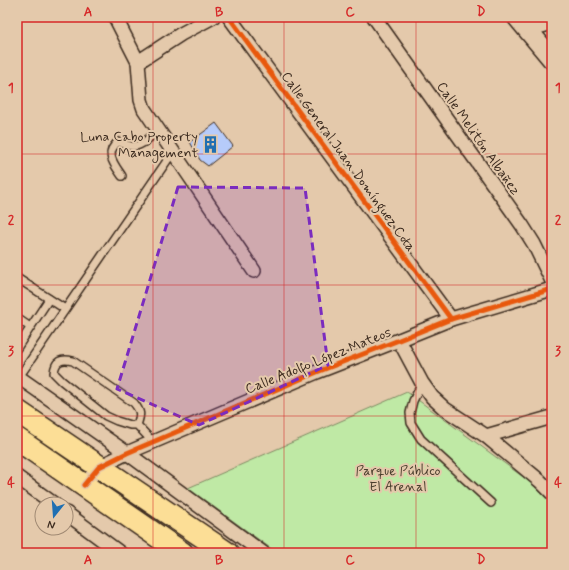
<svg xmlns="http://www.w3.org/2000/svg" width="569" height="570" font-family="Mynerve,sans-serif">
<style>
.green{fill:#bfe9a5;stroke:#7d8a62}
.building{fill:#b6cbfa;stroke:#3b2a1e}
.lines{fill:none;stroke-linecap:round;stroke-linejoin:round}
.lane-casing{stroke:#3b2a1e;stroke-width:10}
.street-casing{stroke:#3b2a1e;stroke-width:16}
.secondary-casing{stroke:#3b2a1e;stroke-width:22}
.highway-casing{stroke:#3b2a1e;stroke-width:25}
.lane{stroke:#e4c9ab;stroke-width:7}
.street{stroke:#e4c9ab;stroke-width:13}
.secondary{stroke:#e4c9ab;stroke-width:19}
.highway{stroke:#fcde96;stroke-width:22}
.cycleway-casing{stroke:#e4c9ab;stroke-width:8}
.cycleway{stroke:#e8590c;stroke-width:5}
.marked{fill:#7b2cbf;fill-opacity:0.2;stroke:#7b2cbf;stroke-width:3;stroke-dasharray:8 5;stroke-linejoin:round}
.grid{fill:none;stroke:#d62828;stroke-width:1;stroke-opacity:0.55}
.labels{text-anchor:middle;stroke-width:4;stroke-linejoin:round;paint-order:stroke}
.poi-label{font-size:14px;fill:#3b2a1e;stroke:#e4c9ab;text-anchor:end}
.street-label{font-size:14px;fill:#3b2a1e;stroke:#e4c9ab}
.park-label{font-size:14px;fill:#483d2c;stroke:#e4c9ab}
.neatline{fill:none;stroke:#d62828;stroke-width:1.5}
.grid-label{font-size:13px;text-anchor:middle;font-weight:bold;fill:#d62828}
</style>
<rect width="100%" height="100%" fill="#e4c9ab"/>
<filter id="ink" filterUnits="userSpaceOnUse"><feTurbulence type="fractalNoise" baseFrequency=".025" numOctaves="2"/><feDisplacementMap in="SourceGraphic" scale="8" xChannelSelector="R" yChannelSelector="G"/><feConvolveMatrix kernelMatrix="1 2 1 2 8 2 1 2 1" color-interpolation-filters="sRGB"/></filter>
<g filter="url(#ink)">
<polygon class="green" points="407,392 530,482 552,503 552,553 277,553 188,488"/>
<polygon class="building" points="216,123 233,146 208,166 200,160 190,142"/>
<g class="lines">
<defs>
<g id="lane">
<path d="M122,176C114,164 104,153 118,142C122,143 126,145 131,146C141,148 151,136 158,130"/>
<polyline points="17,278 65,309"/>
<polyline points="17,318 30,327"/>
<polyline points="17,348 49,299"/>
<polyline points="19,377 173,152"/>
<polyline points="422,383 413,401 410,413 411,423 421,439 491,503"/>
<path d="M137,425C141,414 141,412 134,403L73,361C61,358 55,361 54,373L62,381L106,416L117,421L130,425H137L153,442"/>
</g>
<g id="street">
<polyline points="115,17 138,62 141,100 144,109 254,271"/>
<polyline points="229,17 451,319"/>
<polyline points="374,17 522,225 534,244 552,281"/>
<polyline points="528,30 552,23"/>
<polyline points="138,62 181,34 213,17"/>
<polyline points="399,340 422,383 432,397 445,409 486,436 540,481 552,493"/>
<polyline points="17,376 127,453 263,553"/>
<polyline points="486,436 552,417"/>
<polyline points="17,477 54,504"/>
<polyline points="84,485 99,467 127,453 317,372 399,340 451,319 552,289"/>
<polyline points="66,513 120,553"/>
</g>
<polyline id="secondary" points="517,17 552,59"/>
<g id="highway">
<polyline points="17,411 227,553"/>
<polyline points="17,439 182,553"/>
</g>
</defs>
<use href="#lane" class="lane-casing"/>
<use href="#street" class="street-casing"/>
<use href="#secondary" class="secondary-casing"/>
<use href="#highway" class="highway-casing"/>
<use href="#lane" class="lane"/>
<use href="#street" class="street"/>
<use href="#secondary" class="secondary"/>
<use href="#highway" class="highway"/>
<defs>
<g id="cycleway">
<polyline points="229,17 451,319"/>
<polyline points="84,485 99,467 127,453 317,372 399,340 451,319 552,289"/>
</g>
</defs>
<use href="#cycleway" class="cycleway-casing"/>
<use href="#cycleway" class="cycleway"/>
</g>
</g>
<path class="marked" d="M178,187L305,188L328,365L199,425L117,389Z"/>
<path class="grid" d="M153,17V553M284,17V553M416,17V553M17,154H552M17,285H552M17,416H552"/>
<defs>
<symbol id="building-bare" viewBox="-9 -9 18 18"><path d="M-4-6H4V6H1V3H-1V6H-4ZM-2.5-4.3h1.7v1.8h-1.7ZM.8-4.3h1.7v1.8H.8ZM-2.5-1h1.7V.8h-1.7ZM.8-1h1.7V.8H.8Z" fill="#1f6fb2" stroke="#e4c9ab" stroke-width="2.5" paint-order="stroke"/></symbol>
</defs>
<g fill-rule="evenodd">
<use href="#building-bare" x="198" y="132" width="25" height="25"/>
</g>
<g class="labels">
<g class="poi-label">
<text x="198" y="141">Luna Cabo Property<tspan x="198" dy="16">Management</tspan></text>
</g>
<g class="street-label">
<text transform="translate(479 138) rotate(55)" y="5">Calle Melitón Albañez</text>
<text transform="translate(349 161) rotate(54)" y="5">Calle General Juan Domínguez Cota</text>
<text transform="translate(318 360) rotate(-22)" y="5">Calle Adolfo López Mateos</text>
</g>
<g class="park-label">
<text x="398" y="475">Parque Público<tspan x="398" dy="16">El Arenal</tspan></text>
</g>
</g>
<rect width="569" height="570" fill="none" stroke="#e4c9ab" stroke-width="44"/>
<g transform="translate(54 516) rotate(197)"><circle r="19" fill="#e4c9ab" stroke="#a08973"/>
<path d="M0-3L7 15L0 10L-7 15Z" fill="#1f6fb2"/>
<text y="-6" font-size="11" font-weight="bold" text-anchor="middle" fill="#3b2a1e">N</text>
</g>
<rect x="22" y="22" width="525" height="526" class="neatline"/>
<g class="grid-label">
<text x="88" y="16">A</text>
<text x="219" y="16">B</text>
<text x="350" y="16">C</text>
<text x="481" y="16">D</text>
<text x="11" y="92">1</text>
<text x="558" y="92">1</text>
<text x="11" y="224">2</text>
<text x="558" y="224">2</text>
<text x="11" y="355">3</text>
<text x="558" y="355">3</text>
<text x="11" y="487">4</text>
<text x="558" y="487">4</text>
<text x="88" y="564">A</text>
<text x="219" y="564">B</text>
<text x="350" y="564">C</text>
<text x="481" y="564">D</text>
</g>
</svg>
